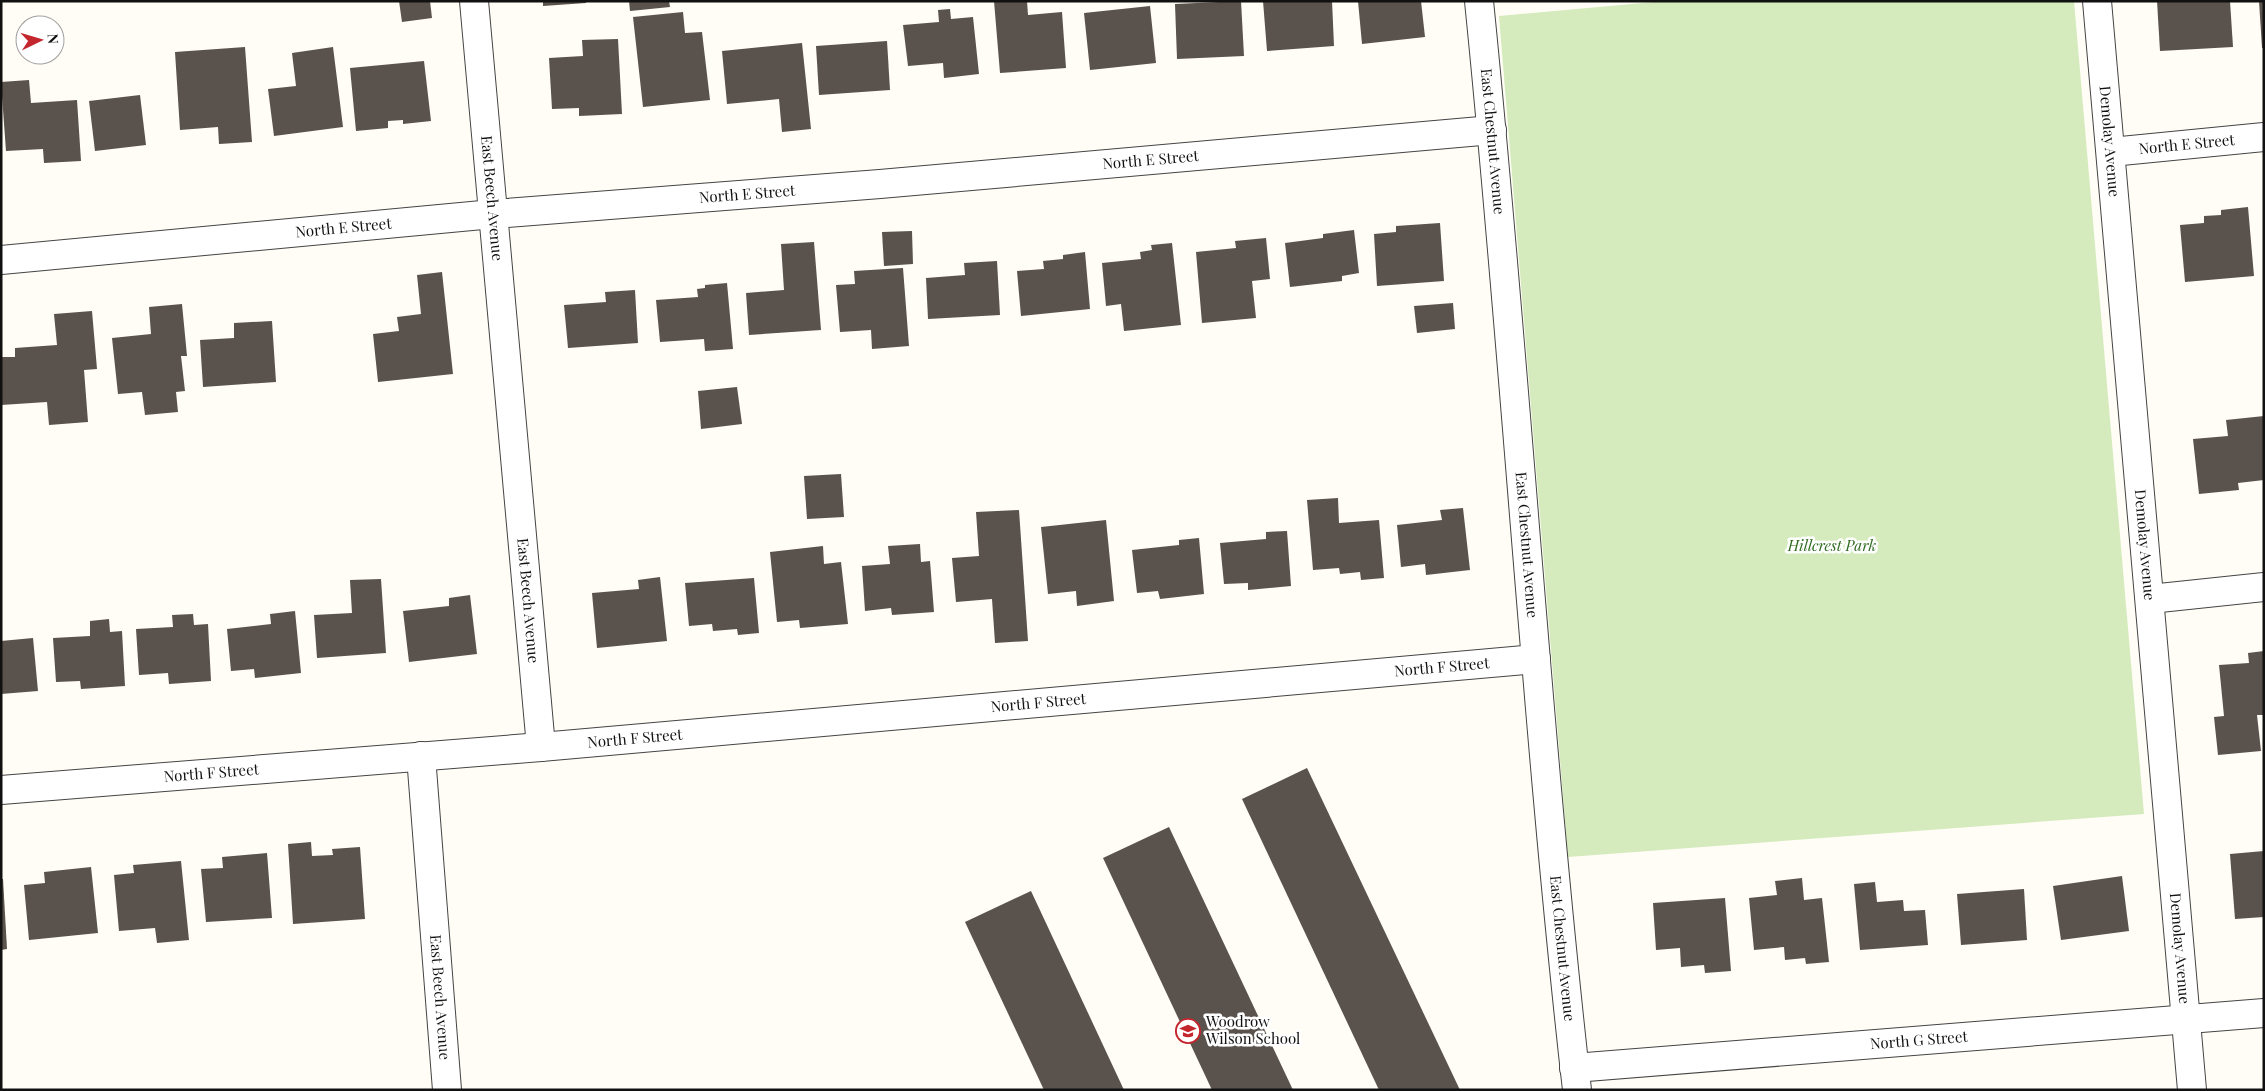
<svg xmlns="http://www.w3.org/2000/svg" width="2265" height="1091" font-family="'Playfair Display',serif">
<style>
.park{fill:#d5ebbd}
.building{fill:#5a524d}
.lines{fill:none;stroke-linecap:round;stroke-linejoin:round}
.minor-casing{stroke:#444;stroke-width:30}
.minor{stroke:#fff;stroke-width:28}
.labels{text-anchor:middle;stroke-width:5;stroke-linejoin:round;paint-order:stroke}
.street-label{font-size:15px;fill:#111;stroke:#fff}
.park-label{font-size:15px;font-style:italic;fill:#2f6b1f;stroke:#fff}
.poi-label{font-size:15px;fill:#111;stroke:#fff;text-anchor:start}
</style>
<rect width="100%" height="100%" fill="#fffdf5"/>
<polygon class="park" points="1665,1 2074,1 2144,814 1568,857 1499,16"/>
<g class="building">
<polygon points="399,1 430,1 432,18 402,22"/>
<polygon points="543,1 586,1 586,3 543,6"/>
<polygon points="629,1 669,1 670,7 630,11"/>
<polygon points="994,1 1027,1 1028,15 1062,12 1066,68 1000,73"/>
<polygon points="1241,1 1244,56 1177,59 1175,4"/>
<polygon points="1263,1 1332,1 1334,46 1267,51"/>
<polygon points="1358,1 1421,1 1425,37 1362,44"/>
<polygon points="2157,1 2230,1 2233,47 2160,51"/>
<polygon points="2259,1 2264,1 2264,48 2262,48"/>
<polygon points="1150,6 1156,63 1090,70 1084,13"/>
<polygon points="950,9 951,19 973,17 979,74 944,78 943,63 908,66 903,25 939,22 938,10"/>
<polygon points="683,12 685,33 702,32 710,100 643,107 633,17"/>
<polygon points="618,39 622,114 579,116 579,108 552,109 549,58 583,56 582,40"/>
<polygon points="887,41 890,90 819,95 816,46"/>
<polygon points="802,43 811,129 782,132 779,99 727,104 722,51"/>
<polygon points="245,47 252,142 219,144 218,127 180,130 175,52"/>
<polygon points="333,47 343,127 274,136 268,89 296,86 292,53"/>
<polygon points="424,61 431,121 403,124 403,120 388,121 388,128 356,131 350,68"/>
<polygon points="29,80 31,103 77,100 81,161 44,163 43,149 6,151 1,82"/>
<polygon points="140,95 146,145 95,151 89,101"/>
<polygon points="2248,207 2254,276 2185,282 2180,225 2204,223 2204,216 2221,215 2221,210"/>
<polygon points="1440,223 1444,281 1377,286 1374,234 1396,232 1396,226"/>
<polygon points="1354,230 1359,273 1342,276 1342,281 1290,287 1285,243 1323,238 1323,234"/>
<polygon points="912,231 913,264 884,266 882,232"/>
<polygon points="1266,238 1270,279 1252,281 1256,318 1202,323 1196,252 1236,248 1235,241"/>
<polygon points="814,242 821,330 749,335 746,293 784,290 781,244"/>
<polygon points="1172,243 1181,325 1124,331 1121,304 1106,306 1102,263 1141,259 1140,252 1152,250 1151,245"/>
<polygon points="1085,252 1090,309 1021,316 1017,271 1044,269 1043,261 1063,259 1063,255"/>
<polygon points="997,261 1000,315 928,319 926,278 965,275 964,263"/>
<polygon points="903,268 909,346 872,349 871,330 840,332 836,285 855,284 854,271"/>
<polygon points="442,272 453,374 378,382 373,334 399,331 397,317 421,314 417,275"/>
<polygon points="727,283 733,349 705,351 704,339 660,342 656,300 698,297 697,289 705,288 705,285"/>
<polygon points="635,290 638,343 568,348 564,305 606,302 605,292"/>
<polygon points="1453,303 1455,329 1417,333 1414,306"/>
<polygon points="182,304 187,356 181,356 185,391 176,392 178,412 145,415 142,392 118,394 112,338 151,334 149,307"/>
<polygon points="92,311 97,369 84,370 88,422 49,425 47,402 1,405 1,357 15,357 15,348 57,345 54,314"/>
<polygon points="272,321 276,382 203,387 200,340 234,338 234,323"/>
<polygon points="737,387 742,424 701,429 698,391"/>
<polygon points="2264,416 2264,480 2238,483 2239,490 2199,494 2193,439 2228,436 2226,420"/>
<polygon points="841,474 844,517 807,519 804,476"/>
<polygon points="1338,498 1339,523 1379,520 1384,578 1361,580 1360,572 1340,574 1339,568 1313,570 1307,500"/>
<polygon points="1463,508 1470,570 1426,575 1425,564 1401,567 1397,525 1442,520 1440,510"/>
<polygon points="1019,510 1028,641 995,643 992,599 956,602 952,558 979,556 976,512"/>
<polygon points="1106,520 1114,601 1077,606 1076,591 1048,594 1041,527"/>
<polygon points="1287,531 1291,586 1248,590 1248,583 1224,584 1220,543 1266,539 1266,532"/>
<polygon points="1199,538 1204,594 1160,599 1158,591 1137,593 1132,550 1179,545 1179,540"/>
<polygon points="920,544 921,562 930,561 934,612 892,615 891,608 865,611 862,566 890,564 888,546"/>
<polygon points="823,546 824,564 841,562 848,624 800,628 799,620 777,622 770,552"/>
<polygon points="660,577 667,641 597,648 592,593 639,589 638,580"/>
<polygon points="754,578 759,633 738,635 737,629 713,631 712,624 689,626 685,583"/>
<polygon points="381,579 386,653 317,658 314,615 352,613 350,580"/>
<polygon points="470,595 477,654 409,662 403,611 449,606 449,598"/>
<polygon points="295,611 301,673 255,678 254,669 231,671 227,629 271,624 270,614"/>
<polygon points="193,614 194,625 208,624 211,681 169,684 168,673 139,675 136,629 173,627 172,615"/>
<polygon points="109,619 110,632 122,631 125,686 81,689 80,681 56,682 53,638 90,636 90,621"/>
<polygon points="33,638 38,691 1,694 1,641"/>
<polygon points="2264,651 2264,715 2257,715 2261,751 2218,755 2214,717 2224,716 2219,665 2249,663 2248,653"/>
<polygon points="1307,768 1460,1090 1379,1090 1242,799"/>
<polygon points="1169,827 1293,1090 1212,1090 1103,858"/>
<polygon points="311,842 312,856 333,855 332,849 360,847 365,919 293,924 288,844"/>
<polygon points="2264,851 2264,917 2235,919 2230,854"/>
<polygon points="267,853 272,918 206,922 201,869 223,868 222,857"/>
<polygon points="181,861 189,940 157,943 155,928 119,931 114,875 134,873 133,865"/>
<polygon points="91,867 98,933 29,940 24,885 45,883 44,872"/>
<polygon points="2122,876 2129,931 2061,940 2053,886"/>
<polygon points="1802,878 1804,900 1822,898 1829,962 1806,964 1805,958 1785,960 1784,947 1754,950 1749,898 1777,895 1775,881"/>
<polygon points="1,879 3,879 7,949 1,950"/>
<polygon points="1875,882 1877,902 1903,900 1904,911 1925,910 1928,945 1860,950 1854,884"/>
<polygon points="2024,889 2027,940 1961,945 1957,894"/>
<polygon points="1031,891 1124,1090 1044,1090 965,922"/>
<polygon points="1725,898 1731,971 1705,973 1704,965 1681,967 1680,948 1656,950 1653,903"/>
</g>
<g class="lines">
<defs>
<g id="minor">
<path id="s1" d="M474,1L541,747"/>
<path id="s2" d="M1479,1C1516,364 1536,728 1577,1090"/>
<path id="s3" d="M2097,1L2192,1090"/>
<path id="s4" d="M2111,152L2264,137"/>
<path id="s5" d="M1,260L493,214L880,184L1492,130"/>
<polyline points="2150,599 2264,587"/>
<path id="s6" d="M421,756L447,1090"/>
<path id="s7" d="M1,790L541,747L1536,659"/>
<path id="s8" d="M1574,1068L2264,1013"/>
</g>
</defs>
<use href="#minor" class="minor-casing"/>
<use href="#minor" class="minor"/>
</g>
<defs>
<symbol id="school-ring" viewBox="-11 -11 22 22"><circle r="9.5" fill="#fff" stroke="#c4262e" stroke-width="1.5"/><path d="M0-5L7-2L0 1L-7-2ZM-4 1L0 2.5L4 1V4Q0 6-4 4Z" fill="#c4262e"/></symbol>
</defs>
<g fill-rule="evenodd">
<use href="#school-ring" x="1174" y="1017" width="28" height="28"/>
</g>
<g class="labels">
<g class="street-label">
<text dy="5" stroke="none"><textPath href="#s2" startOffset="141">East Chestnut Avenue</textPath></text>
<text dy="5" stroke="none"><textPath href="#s3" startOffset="141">Demolay Avenue</textPath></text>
<text dy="5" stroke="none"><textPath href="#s4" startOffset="76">North E Street</textPath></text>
<text dy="5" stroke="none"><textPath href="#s5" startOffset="1154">North E Street</textPath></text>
<text dy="5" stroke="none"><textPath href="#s5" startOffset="749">North E Street</textPath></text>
<text dy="5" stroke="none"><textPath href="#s1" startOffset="198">East Beech Avenue</textPath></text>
<text dy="5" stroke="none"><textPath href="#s5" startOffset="344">North E Street</textPath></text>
<text dy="5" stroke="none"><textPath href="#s3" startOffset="546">Demolay Avenue</textPath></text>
<text dy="5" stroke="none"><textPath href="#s2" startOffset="546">East Chestnut Avenue</textPath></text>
<text dy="5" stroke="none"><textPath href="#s1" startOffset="602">East Beech Avenue</textPath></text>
<text dy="5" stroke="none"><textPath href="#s7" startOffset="1446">North F Street</textPath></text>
<text dy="5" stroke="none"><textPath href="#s7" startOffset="1041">North F Street</textPath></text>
<text dy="5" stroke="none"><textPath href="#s7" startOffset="636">North F Street</textPath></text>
<text dy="5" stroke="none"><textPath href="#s7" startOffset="211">North F Street</textPath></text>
<text dy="5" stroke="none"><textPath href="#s2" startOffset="951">East Chestnut Avenue</textPath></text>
<text dy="5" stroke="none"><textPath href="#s3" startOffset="951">Demolay Avenue</textPath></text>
<text dy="5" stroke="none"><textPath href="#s6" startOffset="242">East Beech Avenue</textPath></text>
<text dy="5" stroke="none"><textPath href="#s8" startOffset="346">North G Street</textPath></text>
</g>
<g class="park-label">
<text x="1832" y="551">Hillcrest Park</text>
</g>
<g class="poi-label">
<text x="1206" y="1027">Woodrow<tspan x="1206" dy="17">Wilson School</tspan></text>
</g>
</g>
<rect width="2265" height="1091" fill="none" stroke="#111111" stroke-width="5"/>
<g transform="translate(40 40) rotate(85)"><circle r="24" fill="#ffffff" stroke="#a0a0a0"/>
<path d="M0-4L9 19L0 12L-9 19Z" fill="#c4262e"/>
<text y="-8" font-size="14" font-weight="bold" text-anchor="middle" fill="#111111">N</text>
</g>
</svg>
